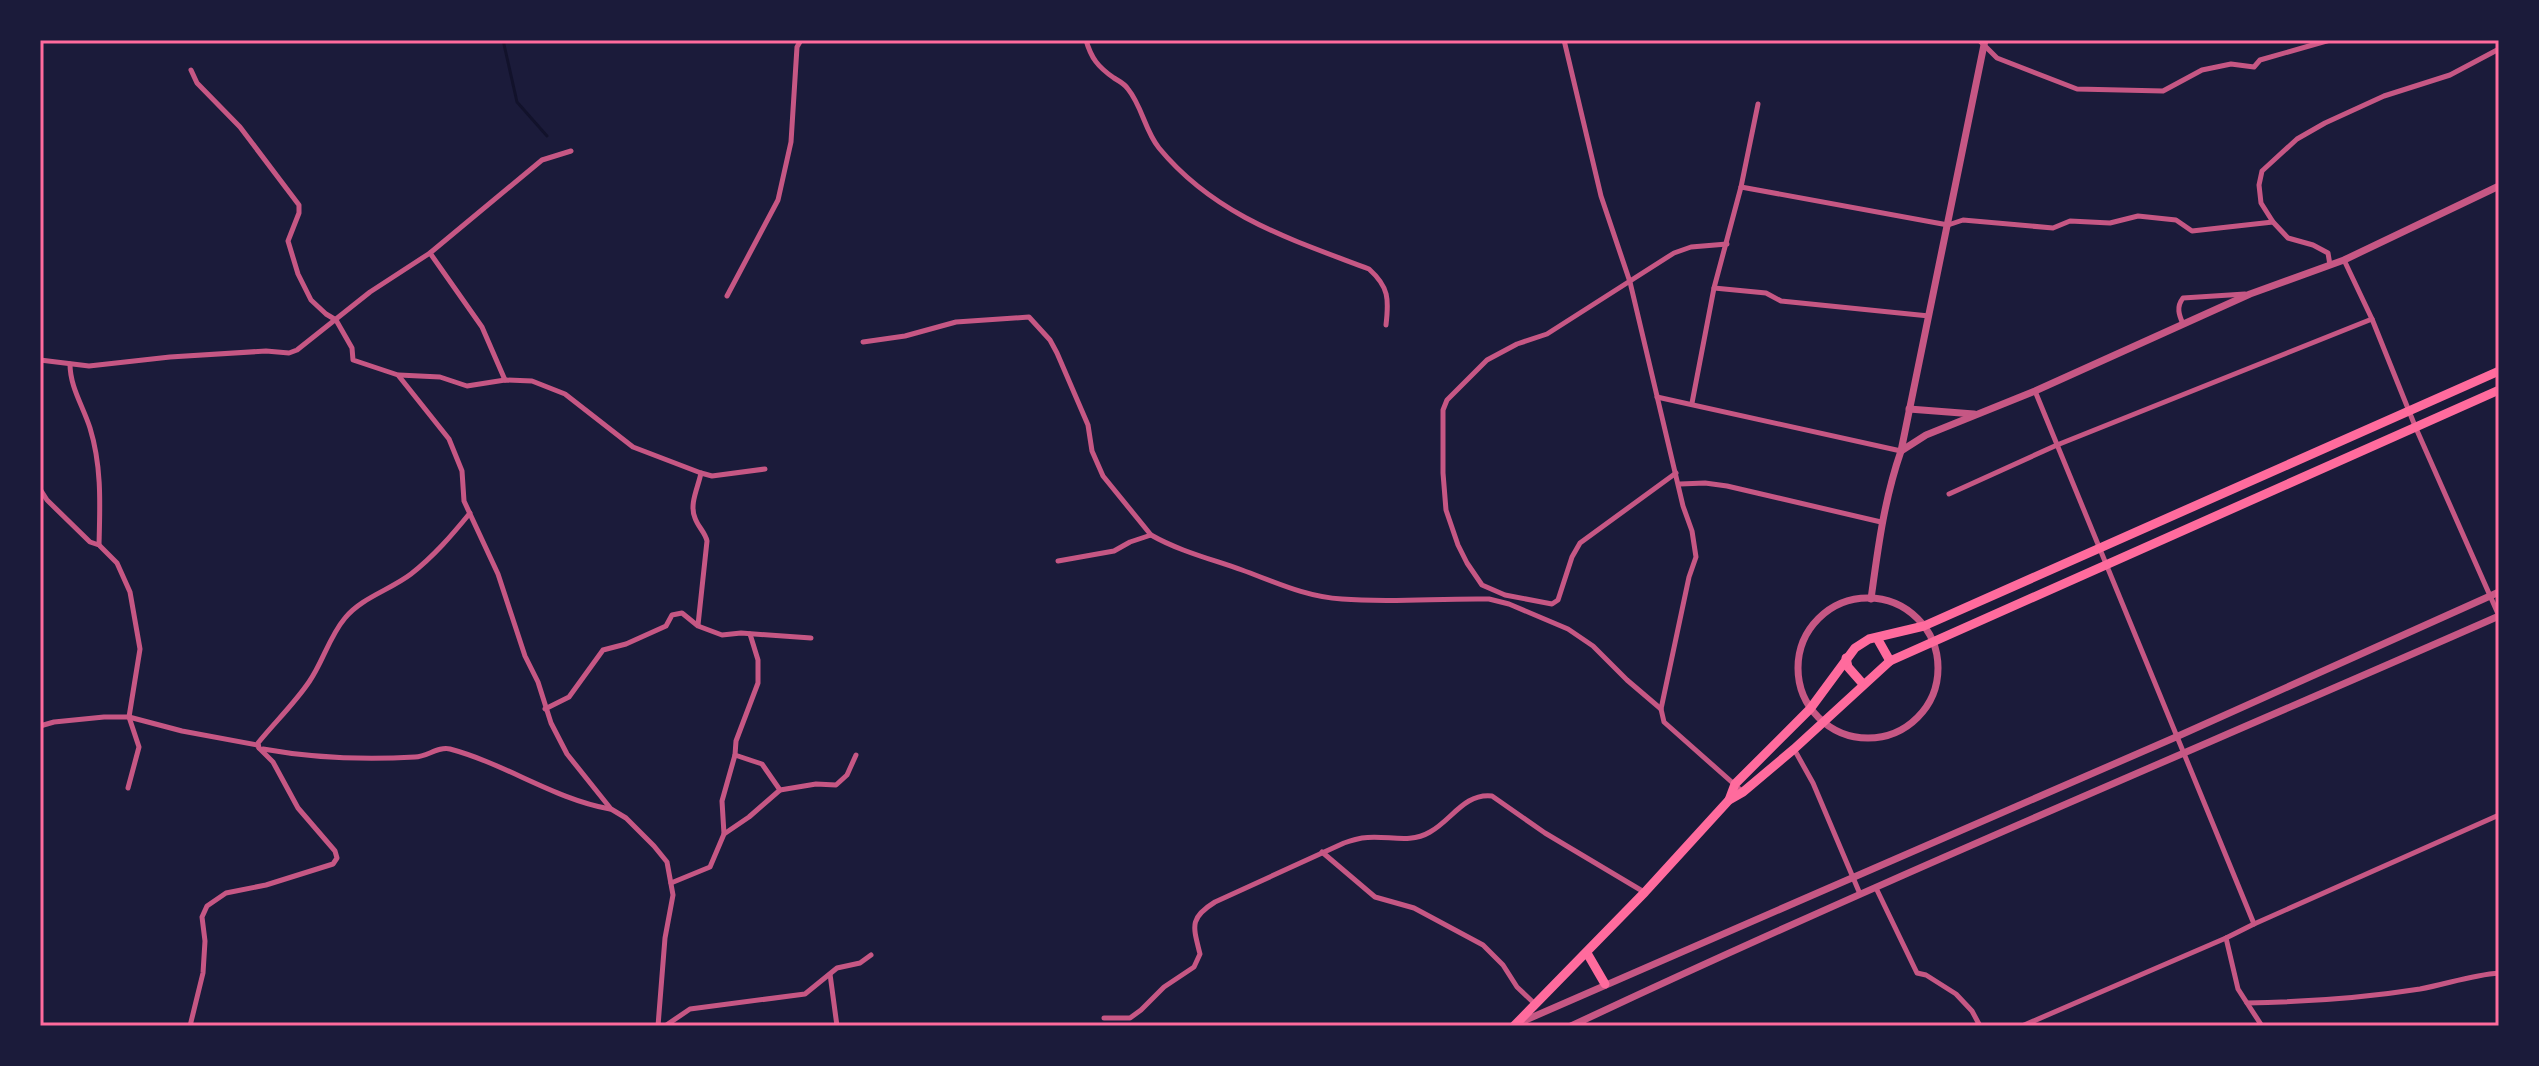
<svg xmlns="http://www.w3.org/2000/svg" width="2539" height="1066" font-family="'IBM Plex Serif',serif">
<style>
.lines{fill:none;stroke-linecap:round;stroke-linejoin:round}
.stream{stroke:#12122b;stroke-width:3}
.minor{stroke:#c65784;stroke-width:5}
.tertiary{stroke:#c65784;stroke-width:7}
.trunk{stroke:#ff6b9d;stroke-width:9}
.neatline{fill:none;stroke:#ff6b9d;stroke-width:3}
</style>
<rect width="100%" height="100%" fill="#1b1b3a"/>
<g class="lines">
<polyline class="stream" points="503,40 517,102 547,136"/>
<g class="minor">
<path d="M1086,40C1091,58 1098,67 1114,78C1119,81 1125,84 1128,89C1142,106 1145,131 1159,148C1215,216 1290,239 1369,269C1389,287 1389,299 1386,325"/>
<polyline points="1564,40 1601,196 1630,282 1683,506 1692,531 1696,557 1689,577 1661,709 1664,722 1743,792"/>
<polyline points="1979,40 1997,58 2077,89 2163,91 2202,70 2231,64 2254,67 2260,60 2330,40"/>
<polyline points="191,70 197,83 240,127 299,205 299,213 288,241 298,274 311,300 326,314 336,320 352,348 353,360 398,375 449,439 462,471 464,501 498,574 525,656 538,682 551,723 567,754 611,809 626,818 654,846 667,862 673,895 665,938 658,1026"/>
<polyline points="1741,187 1948,225 1963,220 2053,228 2070,221 2110,223 2138,216 2176,220 2192,231 2273,222"/>
<polyline points="430,253 482,327 505,380"/>
<polyline points="2344,260 2372,319 2415,426 2499,616"/>
<polyline points="2330,265 2328,253 2313,245 2288,238 2273,222 2261,203 2259,185 2262,171 2297,139 2325,123 2384,96 2450,75 2499,49"/>
<polyline points="1714,288 1766,293 1781,301 1929,316"/>
<polyline points="727,296 778,200 791,142 797,47 801,40"/>
<path d="M2183,324C2179,315 2176,307 2183,298L2245,294"/>
<polyline points="863,342 905,336 956,322 1029,317 1050,340 1057,353 1088,425 1092,451 1103,476 1151,535"/>
<polyline points="40,360 89,366 170,357 266,351 289,353 297,350 370,292 430,253 542,160 571,151"/>
<path d="M70,364C70,387 83,406 90,428C102,467 100,505 99,545"/>
<polyline points="399,375 440,377 467,386 505,380 532,381 565,394 633,447 701,473 712,476 765,469"/>
<polyline points="2035,391 2254,924 2499,815"/>
<polyline points="1657,397 1901,451"/>
<polyline points="1692,403 1714,288 1741,187 1758,104"/>
<polyline points="1676,473 1580,543 1572,557 1558,600 1552,604 1505,595 1482,585 1467,563 1458,545 1446,510 1443,473 1443,410 1447,400 1487,360 1517,344 1547,334 1674,253 1691,247 1727,244"/>
<polyline points="1680,484 1705,483 1727,486 1881,522"/>
<polyline points="40,489 47,500 90,542 99,545 117,563 130,592 140,649 129,717 139,747 128,788"/>
<polyline points="1949,494 2057,445 2372,319"/>
<path d="M1058,561L1114,551L1130,542L1151,535C1179,551 1211,559 1242,570C1275,582 1306,597 1342,599C1390,603 1440,598 1489,599L1509,604L1568,629L1593,646L1627,680L1661,709"/>
<path d="M698,625L707,541C705,532 698,527 695,518C689,504 698,488 701,473"/>
<polyline points="545,709 569,697 603,650 626,644 666,626 672,615 682,613 698,626 722,635 741,633 811,638"/>
<polyline points="40,726 54,722 104,717 129,717 182,731 257,745"/>
<path d="M259,748L258,743C275,722 294,704 309,682C323,662 329,637 345,618C361,598 390,590 411,574C434,556 452,535 470,513"/>
<path d="M263,749C313,758 364,760 415,757C427,757 438,746 450,749C506,764 554,799 610,809"/>
<polyline points="1794,749 1813,783 1860,894"/>
<polyline points="735,755 762,764 780,790 816,784 836,785 847,775 856,755"/>
<polyline points="724,834 722,801 735,755 736,741 758,683 758,660 750,634"/>
<polyline points="1322,852 1375,897 1414,908 1483,945 1503,965 1517,987 1535,1004"/>
<polyline points="671,883 710,867 724,834 749,817 780,790"/>
<polyline points="1876,888 1917,973 1926,975 1956,994 1972,1011 1980,1026"/>
<path d="M2226,938L2238,989L2247,1003C2305,1002 2363,998 2420,989C2447,984 2472,975 2499,973"/>
<polyline points="830,974 837,1026"/>
<polyline points="2247,1003 2262,1026"/>
<path d="M1104,1018H1130L1141,1010L1164,987L1194,967L1200,954C1193,926 1189,918 1215,902L1344,843C1350,841 1356,839 1362,838C1386,834 1408,845 1430,832C1452,820 1464,793 1492,796L1545,833L1644,892"/>
<polyline points="190,1026 203,973 205,941 202,917 207,906 226,893 266,885 333,864 337,858 335,851 298,808 273,762 259,748"/>
<polyline points="665,1026 690,1009 805,994 837,968 860,963 871,955"/>
<polyline points="2022,1026 2226,938 2254,924"/>
</g>
<g class="tertiary">
<polyline points="1909,409 1974,414"/>
<polyline points="1901,451 1926,435 2035,391 2250,294 2344,260 2499,186"/>
<circle cx="1868" cy="668" r="70"/>
<path d="M1871,599C1878,548 1884,500 1901,451L1985,40"/>
<polyline points="1521,1022 2176,737 2499,592"/>
<path d="M1571,1026C1877,882 2190,752 2499,616"/>
</g>
<g class="trunk">
<polyline points="1877,638 1890,661"/>
<polyline points="1846,658 1848,667 1863,684"/>
<polyline points="1729,800 1735,784 1810,709 1855,648 1869,639 1924,626 2499,371"/>
<polyline points="1587,953 1605,984"/>
<polyline points="1514,1026 1645,892 1729,800 1743,792 1794,749 1890,661 2499,390"/>
</g>
</g>
<rect width="2539" height="1066" fill="none" stroke="#1b1b3a" stroke-width="84"/>
<rect x="42" y="42" width="2455" height="982" class="neatline"/>
</svg>
